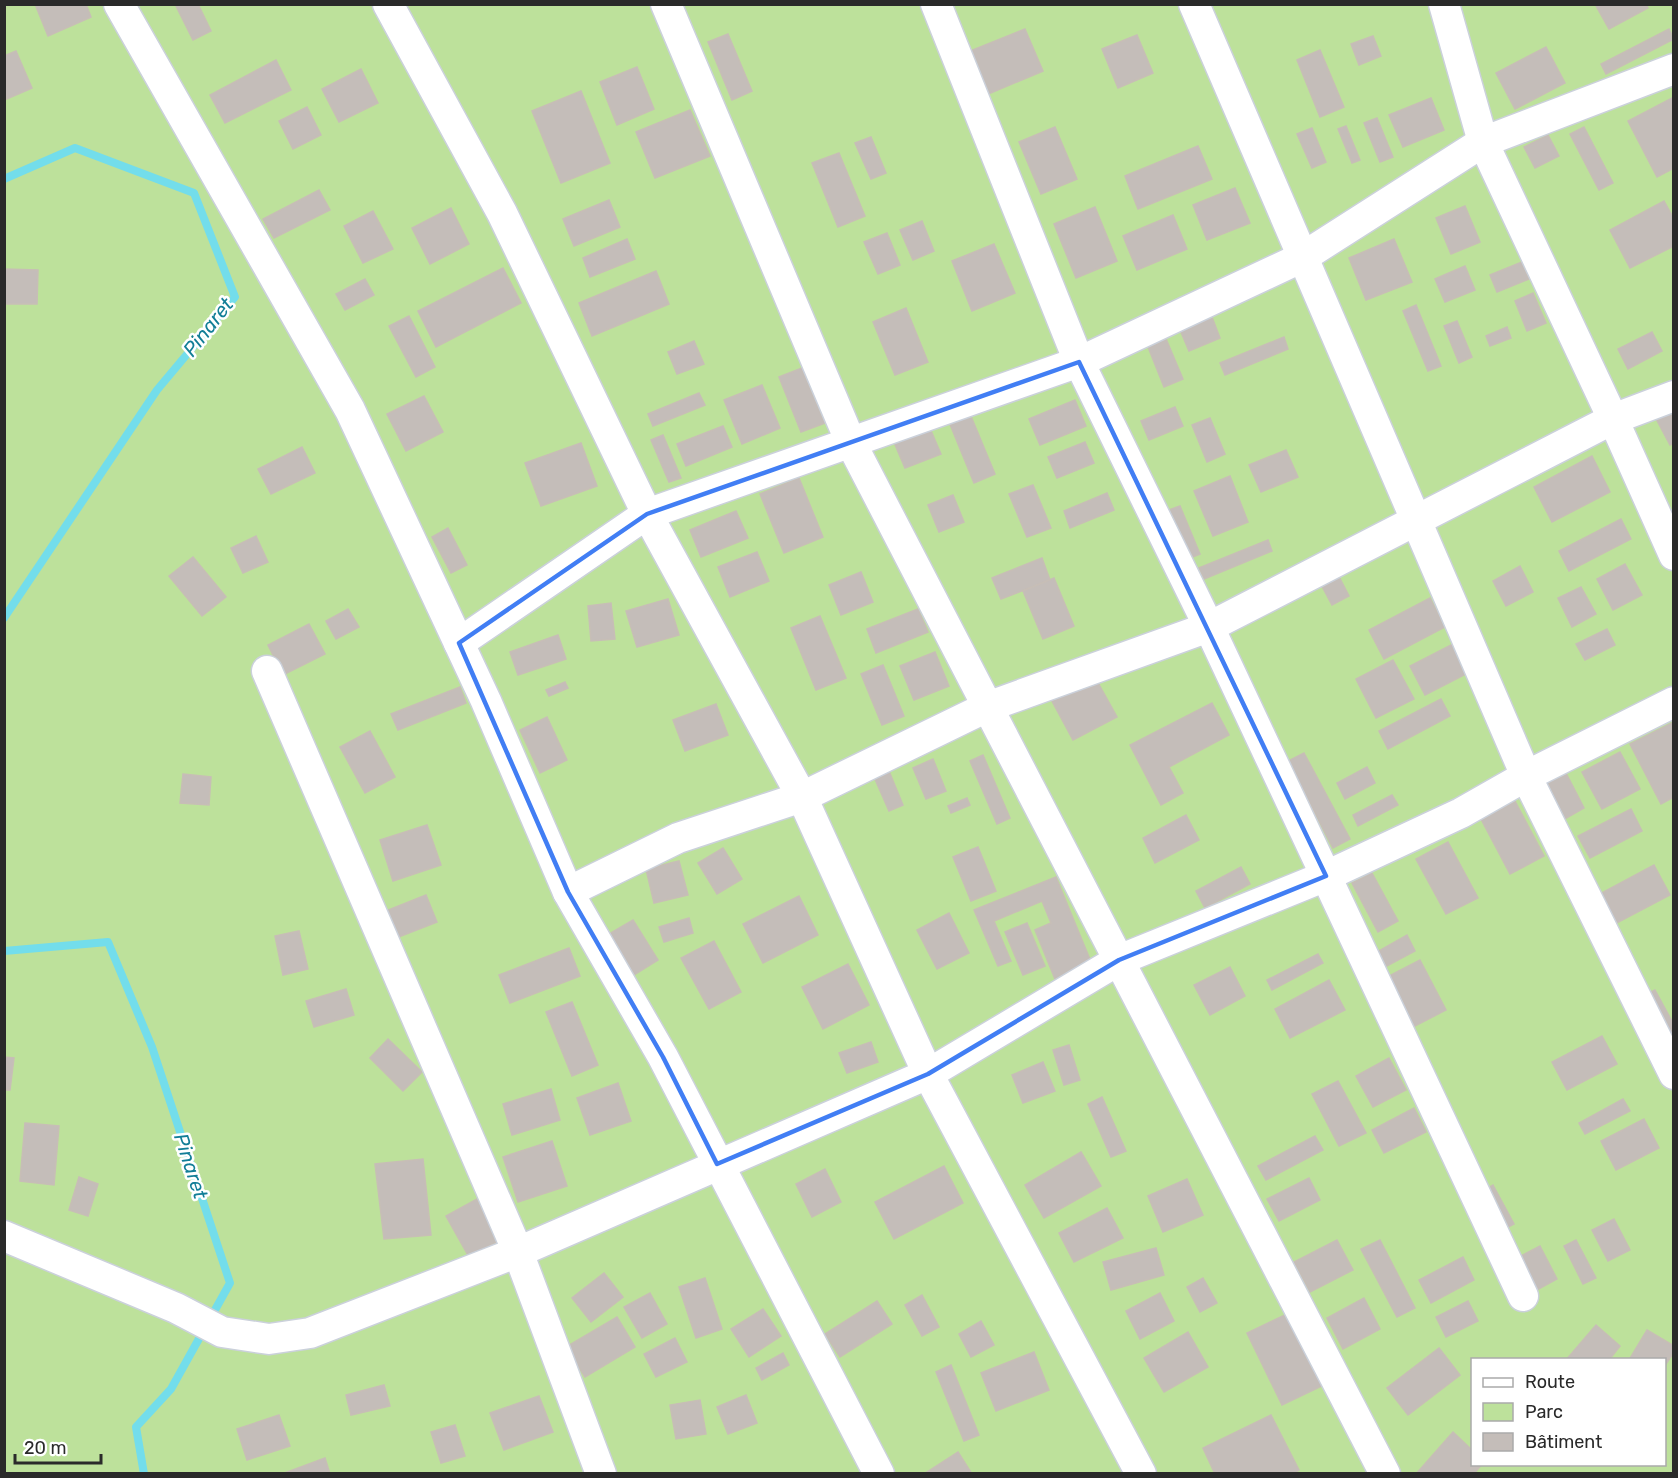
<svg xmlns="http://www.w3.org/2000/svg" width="1678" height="1478" font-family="Rubik,sans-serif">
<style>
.green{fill:#bde19b;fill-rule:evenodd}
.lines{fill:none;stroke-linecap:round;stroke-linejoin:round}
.stream{stroke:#73ddeb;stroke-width:8}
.building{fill:#c4bdb9;stroke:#c7beb6;stroke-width:1.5}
.minor-casing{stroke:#cbd1db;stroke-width:33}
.minor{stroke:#fff;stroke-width:30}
.marked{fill:none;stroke:#417ef4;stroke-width:4.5;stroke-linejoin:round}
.labels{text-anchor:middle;stroke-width:5;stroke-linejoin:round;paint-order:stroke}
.water-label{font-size:20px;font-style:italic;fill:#127e97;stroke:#fff}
</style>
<rect width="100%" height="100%" fill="#ece3dd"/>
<path class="green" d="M5,5H1673V1473L5,1474ZM1472,1360H1664V1464H1472Z"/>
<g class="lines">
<g class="stream">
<polyline points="4,179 75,148 194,193 235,297 157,390 4,618"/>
<polyline points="4,951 108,942 152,1047 230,1283 171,1389 136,1427 144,1474"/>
</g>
</g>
<g class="building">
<polygon points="35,4 86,4 91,17 48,36"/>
<polygon points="175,4 198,4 211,31 193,40"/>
<polygon points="1595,4 1646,4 1648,8 1609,29"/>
<polygon points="1025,29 1043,71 986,95 968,52"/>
<polygon points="1669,29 1674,39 1606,74 1601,64"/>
<polygon points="728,34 752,91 732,100 708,42"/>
<polygon points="1137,35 1153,73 1118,88 1102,49"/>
<polygon points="1373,36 1381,56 1359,65 1351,44"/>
<polygon points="1546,47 1565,83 1515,109 1496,73"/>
<polygon points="1320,50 1344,107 1320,117 1297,60"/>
<polygon points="16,51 32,88 4,100 4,56"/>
<polygon points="276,60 291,90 225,123 210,95"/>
<polygon points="637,67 654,109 617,125 600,82"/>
<polygon points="361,69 378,103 339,122 322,89"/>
<polygon points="581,91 610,163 561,183 532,111"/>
<polygon points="1674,97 1674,168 1657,177 1628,121"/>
<polygon points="1431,98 1444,130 1403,147 1389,115"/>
<polygon points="307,107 321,135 293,149 279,121"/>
<polygon points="690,110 710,156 655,178 636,132"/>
<polygon points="1377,118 1393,157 1380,162 1364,123"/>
<polygon points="1346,126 1360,160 1352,163 1338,129"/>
<polygon points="1055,127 1077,179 1041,194 1019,142"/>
<polygon points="1584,127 1613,183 1599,190 1570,134"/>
<polygon points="1312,128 1326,162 1312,168 1297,134"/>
<polygon points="1548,135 1559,156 1535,168 1524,147"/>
<polygon points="871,137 886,173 871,179 855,143"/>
<polygon points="1198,146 1212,179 1138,209 1125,176"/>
<polygon points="839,153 865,216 838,227 812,163"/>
<polygon points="1235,188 1250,223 1207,240 1193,205"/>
<polygon points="319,190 330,210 274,238 263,219"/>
<polygon points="609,200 620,227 574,246 563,219"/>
<polygon points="1664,201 1674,219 1674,246 1630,268 1610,230"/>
<polygon points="1465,206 1480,242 1451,254 1436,218"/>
<polygon points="1095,207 1117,261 1076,278 1054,224"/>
<polygon points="451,208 469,244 430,264 412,228"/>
<polygon points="373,211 393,249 363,263 344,226"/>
<polygon points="1173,215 1187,249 1137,270 1123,236"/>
<polygon points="922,221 934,251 913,260 900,230"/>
<polygon points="887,233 900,265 878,274 864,242"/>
<polygon points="627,239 635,259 590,277 583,258"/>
<polygon points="1394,239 1412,282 1366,300 1349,258"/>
<polygon points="994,244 1015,293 972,311 952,261"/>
<polygon points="1522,262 1529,279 1497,292 1490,275"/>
<polygon points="1465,266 1475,290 1445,302 1435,279"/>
<polygon points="503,268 521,303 436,347 418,311"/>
<polygon points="4,269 38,270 37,304 4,304"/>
<polygon points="656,271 669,304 592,336 579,303"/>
<polygon points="365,279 374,295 345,310 336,294"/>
<polygon points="1533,293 1546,323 1527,331 1515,301"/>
<polygon points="1416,305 1441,366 1428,371 1403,311"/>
<polygon points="906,308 928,362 895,375 873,322"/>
<polygon points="409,316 435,367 416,377 389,326"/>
<polygon points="1212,317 1220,338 1189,351 1180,330"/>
<polygon points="1457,321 1472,357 1459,363 1444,326"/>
<polygon points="1507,327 1511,338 1490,346 1486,336"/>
<polygon points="1652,332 1662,351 1628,369 1618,349"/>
<polygon points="1164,334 1183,379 1164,387 1146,342"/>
<polygon points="1284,337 1288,349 1225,375 1220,363"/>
<polygon points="694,341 704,364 677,374 668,352"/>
<polygon points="802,368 825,423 801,432 779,377"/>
<polygon points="762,385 780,428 742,444 724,400"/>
<polygon points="699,393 705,405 653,426 648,414"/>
<polygon points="424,396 443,432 406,451 387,414"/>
<polygon points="1075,400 1086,426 1040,445 1029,419"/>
<polygon points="1674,400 1674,443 1670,445 1652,411"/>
<polygon points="1175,407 1183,426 1149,440 1141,421"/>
<polygon points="968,409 995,474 974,483 947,417"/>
<polygon points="1210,418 1225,454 1207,462 1192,425"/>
<polygon points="723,426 732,447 686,466 677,444"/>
<polygon points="929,426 941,454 905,468 893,440"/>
<polygon points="663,435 681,478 669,482 651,440"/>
<polygon points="1085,442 1094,463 1057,478 1048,457"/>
<polygon points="581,443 597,486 541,506 525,463"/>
<polygon points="302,447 315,473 271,494 258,469"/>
<polygon points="1286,450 1298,477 1261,492 1249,465"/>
<polygon points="1592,456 1610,492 1552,522 1534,487"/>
<polygon points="1230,476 1248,522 1213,536 1194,491"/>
<polygon points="799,478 823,537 784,553 760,494"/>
<polygon points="1033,485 1051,528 1027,537 1009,494"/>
<polygon points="1107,493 1114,510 1070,528 1064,511"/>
<polygon points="953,495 964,522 939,532 928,505"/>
<polygon points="1180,506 1200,554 1190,558 1169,510"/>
<polygon points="736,511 748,538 701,557 690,530"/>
<polygon points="1621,519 1631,539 1569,571 1559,551"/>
<polygon points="448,528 467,565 451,573 432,537"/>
<polygon points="256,536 268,562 243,573 231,548"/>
<polygon points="1268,540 1272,551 1204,579 1199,568"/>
<polygon points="757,552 769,581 730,597 718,567"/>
<polygon points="193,557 226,597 202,616 169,576"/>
<polygon points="1042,558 1050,580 1001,599 992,578"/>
<polygon points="1625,564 1642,595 1613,610 1597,579"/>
<polygon points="1520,566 1533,592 1506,606 1493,581"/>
<polygon points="1334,567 1349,596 1332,605 1317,577"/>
<polygon points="861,572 873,602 841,615 829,585"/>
<polygon points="1054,578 1074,626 1043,639 1023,591"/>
<polygon points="1581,587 1596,614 1572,627 1558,598"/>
<polygon points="1430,598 1445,627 1384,659 1369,630"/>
<polygon points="668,599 679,635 637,647 626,611"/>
<polygon points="611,603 615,639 591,641 588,606"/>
<polygon points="348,609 359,627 336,639 326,621"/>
<polygon points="918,609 928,632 876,653 867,629"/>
<polygon points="820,616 846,678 816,690 791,628"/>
<polygon points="309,624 325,654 283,675 268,645"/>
<polygon points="1607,629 1615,645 1585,660 1576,644"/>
<polygon points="558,635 566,659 518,675 510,652"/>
<polygon points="1453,644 1468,673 1425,695 1410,666"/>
<polygon points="935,652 949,686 914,700 900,666"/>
<polygon points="1393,660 1414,699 1376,718 1356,679"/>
<polygon points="883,665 904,716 882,725 861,674"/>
<polygon points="1096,679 1117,717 1073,740 1052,701"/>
<polygon points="565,682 568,688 549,696 546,690"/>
<polygon points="460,687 466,703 398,730 391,714"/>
<polygon points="1441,699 1450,716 1388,749 1379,731"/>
<polygon points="1212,703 1229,735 1169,767 1183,793 1161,805 1130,745"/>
<polygon points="716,704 728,735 685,751 673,720"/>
<polygon points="547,717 567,760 540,773 520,730"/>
<polygon points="1674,722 1674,797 1661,804 1630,744"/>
<polygon points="370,731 395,777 365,793 340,747"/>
<polygon points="1620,752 1640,789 1602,809 1582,772"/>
<polygon points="1304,753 1350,839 1333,848 1288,761"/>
<polygon points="983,755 1010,818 997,824 970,761"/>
<polygon points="933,759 946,791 926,799 913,768"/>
<polygon points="1367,767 1375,783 1345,799 1337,783"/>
<polygon points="889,771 903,805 889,811 874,777"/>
<polygon points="1566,773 1584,808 1563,820 1545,784"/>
<polygon points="183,774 211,777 209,805 180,803"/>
<polygon points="1392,795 1398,805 1358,826 1353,815"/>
<polygon points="967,798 970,805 951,813 948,806"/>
<polygon points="1515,801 1544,856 1510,874 1481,819"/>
<polygon points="1631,809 1642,831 1590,858 1578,836"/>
<polygon points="1186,815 1199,840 1155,863 1143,838"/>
<polygon points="427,825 441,865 393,881 380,840"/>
<polygon points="1448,842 1478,898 1446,914 1416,859"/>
<polygon points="978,847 996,891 971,901 953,857"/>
<polygon points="723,848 742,879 717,894 698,863"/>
<polygon points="679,861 688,895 654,903 646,869"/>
<polygon points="1654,865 1670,895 1611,926 1596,896"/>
<polygon points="1241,867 1250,884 1205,908 1196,891"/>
<polygon points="1372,873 1398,921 1378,932 1352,883"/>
<polygon points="1056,877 1094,969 1057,984 1035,930 1051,923 1042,901 994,921 1011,961 998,966 974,910"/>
<polygon points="426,895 437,922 396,938 386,911"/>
<polygon points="799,896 818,935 763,963 743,924"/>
<polygon points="949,913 969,953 937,969 917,930"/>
<polygon points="689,918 693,933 664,942 659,927"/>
<polygon points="633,920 658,960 634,975 609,934"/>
<polygon points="1027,923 1045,966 1023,975 1005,932"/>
<polygon points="299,931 308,969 283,975 275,936"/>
<polygon points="1407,935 1415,951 1385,967 1377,952"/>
<polygon points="714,941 741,992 709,1009 681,958"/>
<polygon points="569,948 580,976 510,1003 499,975"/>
<polygon points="1318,954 1323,963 1272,990 1267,980"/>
<polygon points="1420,960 1446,1010 1411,1028 1385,978"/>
<polygon points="848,964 869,1005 823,1029 802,987"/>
<polygon points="1230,967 1245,996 1210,1015 1194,985"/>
<polygon points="1329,980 1345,1010 1290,1038 1275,1009"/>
<polygon points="346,989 354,1015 314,1027 306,1001"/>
<polygon points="1655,990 1674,1025 1674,1040 1642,996"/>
<polygon points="572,1002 598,1065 572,1076 546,1012"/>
<polygon points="1602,1036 1617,1064 1567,1090 1552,1062"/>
<polygon points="388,1039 422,1072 403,1091 370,1058"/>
<polygon points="871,1042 878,1062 847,1073 839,1053"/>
<polygon points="1069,1045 1080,1080 1064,1085 1053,1050"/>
<polygon points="4,1057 14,1058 10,1090 4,1090"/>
<polygon points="1389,1058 1406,1090 1373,1107 1356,1076"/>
<polygon points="1043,1062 1055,1091 1023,1103 1012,1075"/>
<polygon points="1338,1081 1366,1133 1339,1146 1312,1094"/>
<polygon points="618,1083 631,1121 590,1135 577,1098"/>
<polygon points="551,1089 560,1120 512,1135 503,1104"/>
<polygon points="1102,1097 1126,1151 1111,1157 1088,1104"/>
<polygon points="1623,1099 1630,1111 1585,1134 1579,1123"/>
<polygon points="1414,1108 1426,1132 1384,1153 1372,1130"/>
<polygon points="1644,1119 1659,1148 1616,1170 1601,1141"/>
<polygon points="25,1123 59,1126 54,1185 20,1181"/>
<polygon points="1315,1136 1323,1150 1266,1180 1258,1166"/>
<polygon points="552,1141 567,1186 518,1202 503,1157"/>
<polygon points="1081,1152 1101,1186 1044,1218 1025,1185"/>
<polygon points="423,1159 431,1235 384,1239 375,1164"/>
<polygon points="944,1166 963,1203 894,1239 875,1202"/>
<polygon points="825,1169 841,1202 812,1217 796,1184"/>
<polygon points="79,1177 98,1184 88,1216 69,1210"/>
<polygon points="1309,1178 1320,1200 1279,1221 1267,1199"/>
<polygon points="1187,1179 1203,1215 1163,1232 1148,1196"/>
<polygon points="1493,1185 1514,1224 1501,1231 1481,1192"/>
<polygon points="477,1199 499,1241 469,1257 446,1216"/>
<polygon points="1107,1208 1123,1238 1074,1262 1059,1233"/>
<polygon points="1614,1219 1630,1250 1608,1261 1592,1230"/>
<polygon points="1337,1240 1353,1270 1310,1292 1294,1262"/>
<polygon points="1380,1240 1415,1308 1397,1317 1361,1249"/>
<polygon points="1576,1240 1596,1278 1583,1284 1564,1246"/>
<polygon points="1540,1246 1557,1279 1535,1291 1517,1258"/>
<polygon points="1156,1248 1164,1275 1111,1290 1103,1262"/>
<polygon points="1463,1257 1474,1280 1431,1303 1419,1280"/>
<polygon points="604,1273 623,1297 591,1322 572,1298"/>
<polygon points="705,1278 722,1329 696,1338 679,1287"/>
<polygon points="1203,1278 1217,1303 1200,1312 1187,1287"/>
<polygon points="650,1293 667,1324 642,1338 624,1307"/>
<polygon points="1160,1293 1174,1321 1140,1339 1126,1311"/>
<polygon points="922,1295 939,1327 922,1336 905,1305"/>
<polygon points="1364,1298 1380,1329 1343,1349 1327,1318"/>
<polygon points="877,1301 892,1324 840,1357 825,1334"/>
<polygon points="1468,1301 1478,1321 1446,1337 1436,1317"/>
<polygon points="763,1309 781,1336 749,1357 731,1329"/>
<polygon points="1289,1313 1324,1385 1282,1405 1247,1333"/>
<polygon points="617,1317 635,1347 585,1377 566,1347"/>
<polygon points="981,1321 994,1345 971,1357 959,1334"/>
<polygon points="1596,1325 1620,1346 1609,1360 1566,1360"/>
<polygon points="1647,1330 1674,1346 1674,1352 1664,1367 1664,1360 1629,1360"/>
<polygon points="1188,1332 1208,1367 1164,1392 1144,1358"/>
<polygon points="675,1338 687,1362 656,1377 644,1354"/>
<polygon points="1439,1348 1460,1375 1408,1415 1387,1388"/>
<polygon points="1034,1352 1049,1390 996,1411 981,1373"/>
<polygon points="783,1353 789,1365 762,1380 756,1368"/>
<polygon points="951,1365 979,1435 964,1441 936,1372"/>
<polygon points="384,1385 390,1406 351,1415 346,1395"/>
<polygon points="746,1395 757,1423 728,1434 717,1407"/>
<polygon points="539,1396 553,1432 504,1450 490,1413"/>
<polygon points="700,1400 706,1434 676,1439 670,1405"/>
<polygon points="279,1415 290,1446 247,1460 237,1429"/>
<polygon points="1271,1415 1299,1470 1293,1474 1215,1474 1203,1448"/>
<polygon points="455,1425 465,1456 441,1463 431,1432"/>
<polygon points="1453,1432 1472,1450 1472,1464 1482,1464 1474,1474 1416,1474"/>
<polygon points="958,1452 972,1474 924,1474"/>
<polygon points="325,1458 330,1474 282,1474"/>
</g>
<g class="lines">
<defs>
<g id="minor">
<polyline points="119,4 350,410 486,701 568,892 663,1057 879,1474"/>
<polyline points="388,4 502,213 647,514 802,797 928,1074 1141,1474"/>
<polyline points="666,4 851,443 1385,1474"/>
<polyline points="936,4 1079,362 1209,627 1523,1296"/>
<polyline points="1194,4 1526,776 1674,1074"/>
<polyline points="1444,4 1483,142 1613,419 1674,555"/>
<polyline points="459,643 647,514 1079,362 1303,257 1483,142 1674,69"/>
<polyline points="267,671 518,1252 601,1474"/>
<polyline points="568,892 678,838 802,797 987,707 1209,627 1613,419 1674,396"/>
<polyline points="4,1236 176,1308 222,1332 269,1339 310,1333 518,1252 928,1074 1119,960 1326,876 1461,813 1526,776 1674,702"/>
</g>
</defs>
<use href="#minor" class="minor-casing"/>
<use href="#minor" class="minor"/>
</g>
<path class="marked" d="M1079,362L1326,876L1119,960L928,1074L717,1164L663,1057L568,892L459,643L647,514Z"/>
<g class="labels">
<g class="water-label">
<text transform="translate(208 327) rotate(-52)" y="7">Pinaret</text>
<text transform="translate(191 1166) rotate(72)" y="7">Pinaret</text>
</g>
</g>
<rect width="1678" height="1478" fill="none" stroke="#2a2a2a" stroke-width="12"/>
<rect x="1471" y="1358" width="195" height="108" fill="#ffffff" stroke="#aaaaaa" stroke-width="1.5"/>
<rect x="1483" y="1378" width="30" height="9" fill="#ffffff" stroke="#aaaaaa" stroke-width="1.5"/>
<text x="1525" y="1388" font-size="18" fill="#2a2a2a">Route</text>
<rect x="1483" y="1403" width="30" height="18" fill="#bde19b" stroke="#aaaaaa" stroke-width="1.5"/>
<text x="1525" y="1418" font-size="18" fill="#2a2a2a">Parc</text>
<rect x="1483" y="1433" width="30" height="18" fill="#c4bdb9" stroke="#aaaaaa" stroke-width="1.5"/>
<text x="1525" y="1448" font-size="18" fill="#2a2a2a">Bâtiment</text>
<path d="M15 1454v9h86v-9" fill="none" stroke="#2a2a2a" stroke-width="3"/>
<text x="24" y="1454" font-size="18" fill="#2a2a2a" stroke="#ffffff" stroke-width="4.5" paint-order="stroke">20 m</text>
</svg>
